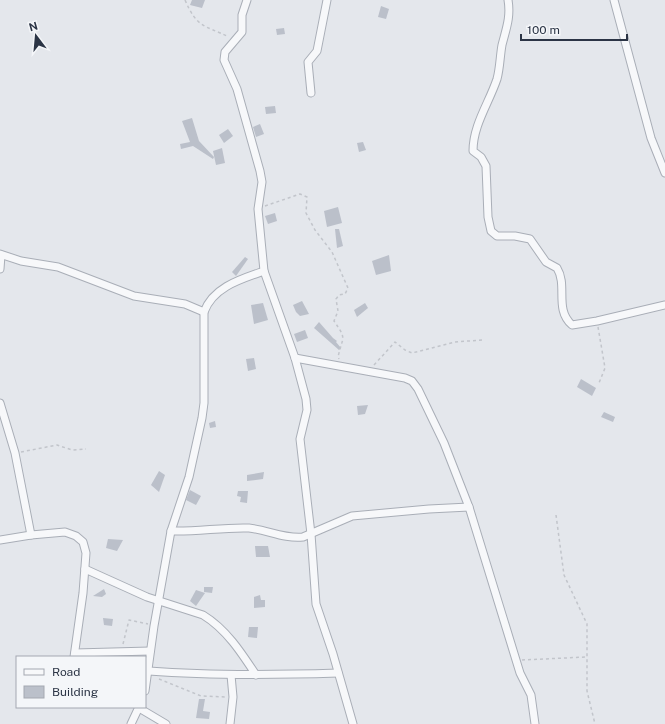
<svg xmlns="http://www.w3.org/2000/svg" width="665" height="724" font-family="'Public Sans',sans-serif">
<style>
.building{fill:#bbc0ca}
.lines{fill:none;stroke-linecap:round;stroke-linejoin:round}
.street-casing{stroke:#a9aeb7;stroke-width:9}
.path{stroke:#c2c5cb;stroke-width:1.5;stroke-dasharray:3 3;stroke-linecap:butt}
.street{stroke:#f7f8fa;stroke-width:7}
</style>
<rect width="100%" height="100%" fill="#e4e7ec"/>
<g class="building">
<polygon points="192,0 205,0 202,8 190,5"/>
<polygon points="381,6 389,9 386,19 378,17"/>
<polygon points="284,28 285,34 277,35 276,29"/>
<polygon points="275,106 276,113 266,114 265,107"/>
<polygon points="192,118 199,141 214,157 213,159 193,146 181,149 180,144 190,142 182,121"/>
<polygon points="260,124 264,134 256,137 253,127"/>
<polygon points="228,129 233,136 224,143 219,135"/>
<polygon points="363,142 366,150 359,152 357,143"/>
<polygon points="222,148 225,163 216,165 213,151"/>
<polygon points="338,207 342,223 327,227 324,211"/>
<polygon points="275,213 277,221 268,224 265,216"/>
<polygon points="335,229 339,229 343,246 337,248"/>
<polygon points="389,255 391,271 376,275 372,261"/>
<polygon points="245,257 248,259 236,276 232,272"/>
<polygon points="302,301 309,314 300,316 296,312 293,305"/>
<polygon points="263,303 268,320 254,324 251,305"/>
<polygon points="365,303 368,308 357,317 354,310"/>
<polygon points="319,322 333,338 337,341 336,342 341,348 339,350 314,328"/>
<polygon points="305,330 308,338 297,342 294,334"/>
<polygon points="254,358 256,369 248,371 246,359"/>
<polygon points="581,379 596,388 592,396 577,387"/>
<polygon points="368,405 365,414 358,415 357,406"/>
<polygon points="604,412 615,417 613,422 601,417"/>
<polygon points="215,421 216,427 210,428 209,423"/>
<polygon points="159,471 165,475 159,492 151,485"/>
<polygon points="264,472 263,479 247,481 247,475"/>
<polygon points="190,490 201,496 196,505 186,500"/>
<polygon points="238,491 248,491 247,503 240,502 241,497 237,496"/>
<polygon points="108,539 123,540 117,551 106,548"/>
<polygon points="255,546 268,546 270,557 256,557"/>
<polygon points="204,587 213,587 212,593 204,592"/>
<polygon points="104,589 106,594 102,597 93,596"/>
<polygon points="196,590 205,593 196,606 190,601"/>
<polygon points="260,595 261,600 265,600 265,607 254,608 254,597"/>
<polygon points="103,618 113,619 112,626 104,625"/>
<polygon points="249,627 258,627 257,638 248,637"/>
<polygon points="199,699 205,699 203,711 210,712 209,719 196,718"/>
</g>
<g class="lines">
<defs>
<g id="street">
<polyline points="247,0 242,15 242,32 225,52 224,60 237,89 260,171 262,182 258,209 264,271 295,358 306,399 307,410 300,439 311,534 316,604 333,654 353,724"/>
<path d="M508,0C511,17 506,29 502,45C500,56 500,68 497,79C489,103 473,125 473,151L481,157L486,166L488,217L491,231L497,236H515L530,239L546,262L557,268C568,286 554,309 572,325L597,321L665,305"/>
<polyline points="614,0 651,138 665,173"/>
<polyline points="311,93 308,62 317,51 327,0"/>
<polyline points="0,254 21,261 58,267 134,296 185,304 204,312"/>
<polyline points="0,269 1,255"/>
<polyline points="295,358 405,378 412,381 418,389 444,443 469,507 520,673 531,695 535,724"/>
<polyline points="0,403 15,453 31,535"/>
<path d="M171,531C197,532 223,527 249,528C268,530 284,539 303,537L352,516L429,509L469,507"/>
<polyline points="0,540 31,535 65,532 76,536 83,542 86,553 83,593 74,657"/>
<path d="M85,569L147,597L203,615C226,629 241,652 256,675"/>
<polyline points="75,653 150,651"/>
<path d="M149,671C212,676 275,675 338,673"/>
<path d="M145,691L154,626L171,531L189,477L202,418L204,403V312C213,287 241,279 264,271"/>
<polyline points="139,708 166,724"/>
<polyline points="131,724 139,707"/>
<polyline points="230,724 233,697 231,675"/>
</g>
</defs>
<use href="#street" class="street-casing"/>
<g class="path">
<path d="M185,0C197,28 204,25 229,37"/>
<path d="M265,206L300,194L307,197L306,213L315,230L332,252L348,288L345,294L339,295L336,299L338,311L334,321C347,340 343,335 338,357L339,359"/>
<polyline points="598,327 605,368 599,383"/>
<polyline points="374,365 395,342 405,350 412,353 455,342 482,340"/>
<polyline points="21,452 57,445 72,450 86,449"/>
<polyline points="556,515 564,575 587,624 587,691 595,724"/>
<polyline points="123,644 129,620 148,624"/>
<polyline points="522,660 586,657"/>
<polyline points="159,679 201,696 225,697"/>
</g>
<use href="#street" class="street"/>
</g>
<rect x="16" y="656" width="130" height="52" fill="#f4f6f9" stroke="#a4a8b1"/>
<rect x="24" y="669" width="20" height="6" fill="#f7f8fa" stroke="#a4a8b1"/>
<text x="52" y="676" font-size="12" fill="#2b3445">Road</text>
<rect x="24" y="686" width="20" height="12" fill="#bbc0ca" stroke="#a4a8b1"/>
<text x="52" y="696" font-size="12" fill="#2b3445">Building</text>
<g transform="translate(36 36) rotate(344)" stroke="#f4f6f9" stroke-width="3" paint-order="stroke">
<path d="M0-3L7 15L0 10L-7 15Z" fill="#2b3445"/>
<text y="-6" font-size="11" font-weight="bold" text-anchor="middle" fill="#2b3445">N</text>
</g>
<path d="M521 34v6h106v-6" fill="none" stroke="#2b3445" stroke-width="2"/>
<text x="527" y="34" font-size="12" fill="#2b3445" stroke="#f4f6f9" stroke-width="3" paint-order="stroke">100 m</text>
</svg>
